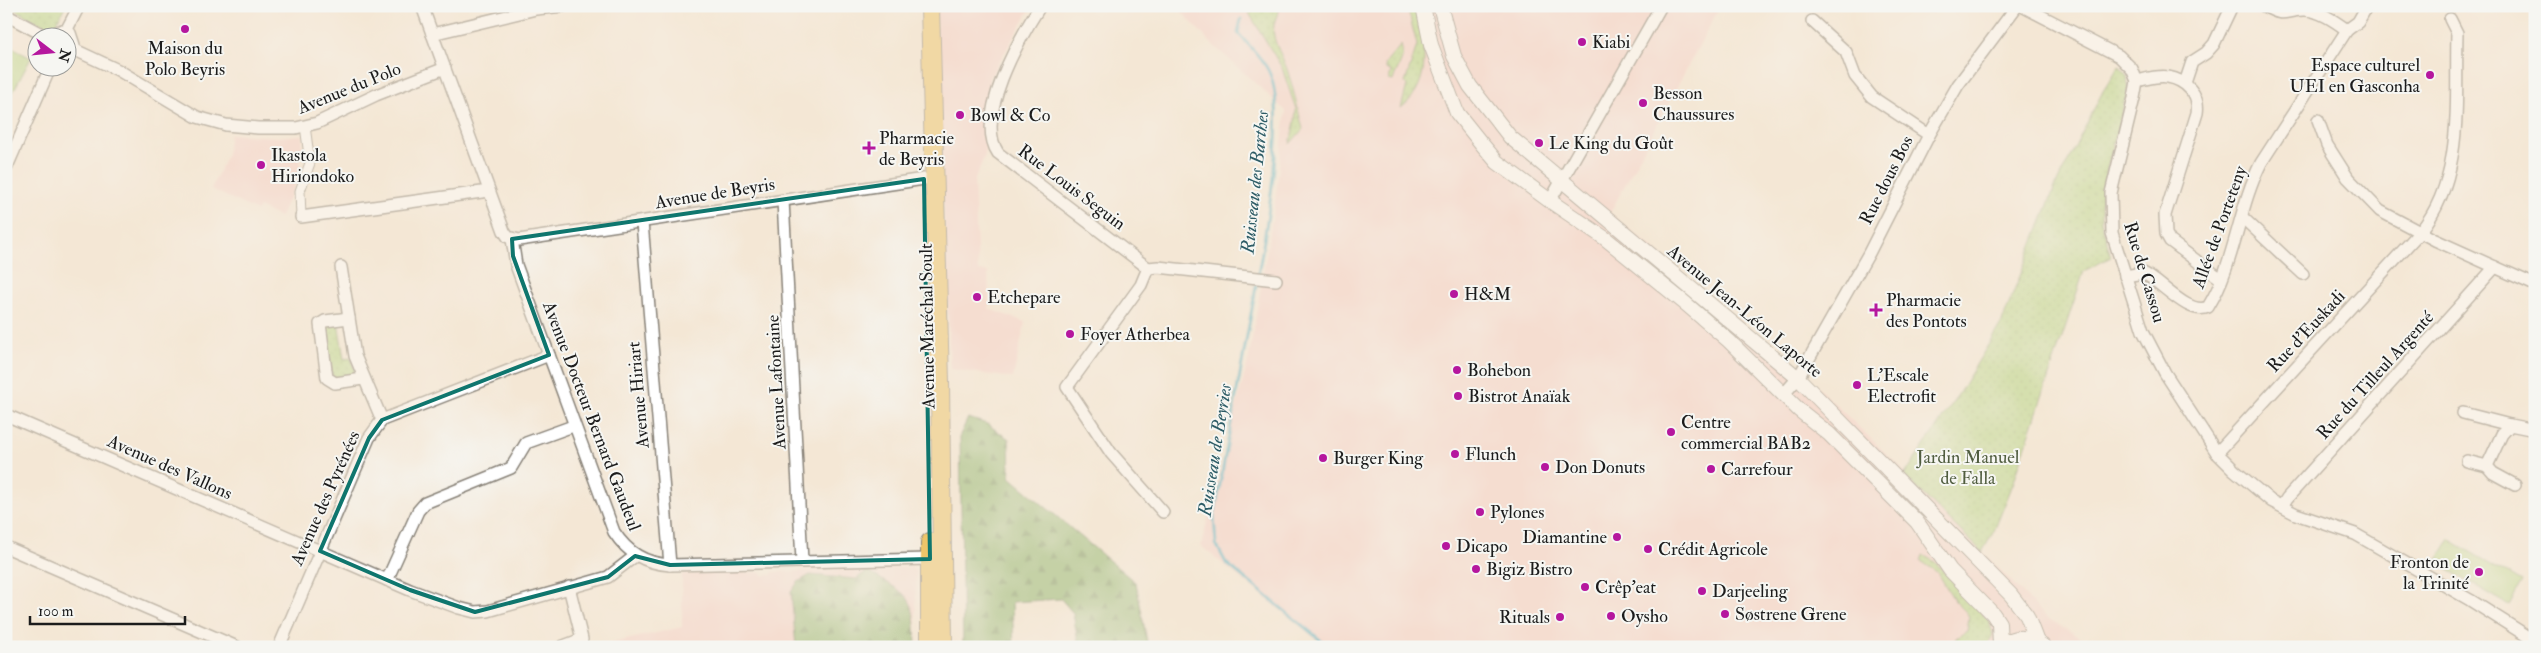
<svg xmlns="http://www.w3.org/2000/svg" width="2541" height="653" font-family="'IM FELL Double Pica',serif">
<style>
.built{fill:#f7d0ca}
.grass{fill:url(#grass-dots);stroke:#66784e}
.forest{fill:url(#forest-firs);stroke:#546945}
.pitch{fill:#b0d57f;stroke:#66784e}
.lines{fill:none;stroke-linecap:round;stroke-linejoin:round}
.stream{stroke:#42aac1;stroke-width:3}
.pedestrian-casing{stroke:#888278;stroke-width:11}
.minor-casing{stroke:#888278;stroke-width:14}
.tertiary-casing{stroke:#888278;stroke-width:16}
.primary-casing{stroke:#888278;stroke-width:20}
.pedestrian{stroke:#fff;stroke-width:9}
.minor{stroke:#fff;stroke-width:11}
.tertiary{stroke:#fff;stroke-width:14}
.primary{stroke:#eec569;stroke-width:18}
.marked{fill:none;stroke:#0f766e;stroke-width:4;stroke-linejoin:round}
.poi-dot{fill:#b5179e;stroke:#f6f6f2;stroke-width:2}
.labels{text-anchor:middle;stroke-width:4;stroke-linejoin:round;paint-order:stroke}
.poi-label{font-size:18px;fill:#1c1c1c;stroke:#f6f6f2;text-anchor:start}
.street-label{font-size:18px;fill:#1c1c1c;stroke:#f6f6f2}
.park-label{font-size:18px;fill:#505d3f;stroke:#f6f6f2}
.water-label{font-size:19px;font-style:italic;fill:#2d5c66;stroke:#f6f6f2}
</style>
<defs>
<pattern id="grass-dots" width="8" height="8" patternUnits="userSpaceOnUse" patternTransform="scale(1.25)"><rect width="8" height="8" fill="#b0d57f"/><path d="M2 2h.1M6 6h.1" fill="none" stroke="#97b66d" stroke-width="1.8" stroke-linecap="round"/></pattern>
<pattern id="forest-firs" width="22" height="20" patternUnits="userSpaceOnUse" patternTransform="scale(1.25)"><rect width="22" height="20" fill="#8cb66e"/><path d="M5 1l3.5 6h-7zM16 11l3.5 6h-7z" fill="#72935a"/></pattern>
</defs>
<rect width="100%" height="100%" fill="#f6f6f2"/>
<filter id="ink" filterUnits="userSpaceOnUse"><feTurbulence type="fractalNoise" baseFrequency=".02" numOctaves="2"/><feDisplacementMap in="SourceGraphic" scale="10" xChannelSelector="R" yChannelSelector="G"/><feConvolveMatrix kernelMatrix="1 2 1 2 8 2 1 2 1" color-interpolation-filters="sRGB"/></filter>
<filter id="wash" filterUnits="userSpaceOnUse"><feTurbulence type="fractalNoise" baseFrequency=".0096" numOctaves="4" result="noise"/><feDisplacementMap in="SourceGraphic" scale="20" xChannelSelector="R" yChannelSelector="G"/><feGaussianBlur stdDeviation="1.12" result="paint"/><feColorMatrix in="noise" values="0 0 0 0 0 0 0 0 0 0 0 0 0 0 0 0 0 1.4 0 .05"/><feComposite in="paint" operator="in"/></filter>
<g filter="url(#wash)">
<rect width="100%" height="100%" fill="#f4e7d5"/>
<g class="built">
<polygon points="936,6 1032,6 989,79 985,155 974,181 978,271 988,272 989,309 1025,322 1013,378 950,369"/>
<polygon points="1176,6 1720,6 1610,213 1807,377 1899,466 2047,618 2097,647 1326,647 1201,546 1249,357 1275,203 1286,111 1213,45"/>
<polygon points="230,134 278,137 303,135 299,176 280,217 259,207 257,211 211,189 227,154"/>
<polygon points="911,567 916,572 916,647 596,647 682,627 682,574 760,572 763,575 771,575 773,572"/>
</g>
<g class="grass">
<polygon points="8,6 65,6 56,24 47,27"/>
<path d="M1257,6H1282C1264,35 1279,45 1288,72C1294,90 1298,110 1303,129L1290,144L1295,121L1296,109L1291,95L1282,68L1249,13Z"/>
<path d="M1407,6H1417C1424,41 1434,83 1401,108L1407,85L1405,83L1417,45Z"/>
<path d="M1401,45C1406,61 1397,66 1393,81L1389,80L1391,71L1386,69L1385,64Z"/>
<polygon points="2119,66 2127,76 2128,88 2101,193 2101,221 2111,257 2084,271 2013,484 1994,531 1982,552 1904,476 1956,398 2002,322 2055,187 2103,91"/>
<polygon points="338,322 344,359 351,358 355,371 351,377 339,380 332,376 323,326"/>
<polygon points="1923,555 1935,562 1989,621 1993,634 1987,647 1955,647 1956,638 1967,631 1969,618 1966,612 1954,600 1938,573 1921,561"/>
</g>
<g class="forest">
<polygon points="968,418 987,424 1009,439 1010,477 1136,583 1148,647 1079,647 1073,613 1061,599 1012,602 1014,647 963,647 960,435"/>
<path d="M867,571C912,598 914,592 916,647H796L791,592L798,582L810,575L856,579Z"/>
</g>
<g class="pitch">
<polygon points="9,46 31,58 6,105 6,51"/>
<polygon points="2450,540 2522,582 2509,605 2436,563"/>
</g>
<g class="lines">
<g class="stream">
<path d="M1241,19L1238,33C1248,45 1263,58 1269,72C1288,111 1266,230 1258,275"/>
<polyline points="1257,281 1214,517 1216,544 1226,563 1329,647"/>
</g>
</g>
</g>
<g filter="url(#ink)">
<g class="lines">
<defs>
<polyline id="pedestrian" points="301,217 300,191 310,163 305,126"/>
<g id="minor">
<polyline points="422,6 504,231 508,237 519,240 924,179"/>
<path d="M1040,6C1019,39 974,117 998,153L1148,268L1158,267L1276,280"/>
<polyline points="2022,6 2119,56 2132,69 2137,81 2134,98 2111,193 2112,233 2143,331 2165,373 2217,453 2234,470 2271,501 2296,514 2355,534 2470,600 2535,641"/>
<path d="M2264,6C2286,18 2282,11 2303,10C2318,9 2336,22 2347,30"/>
<polyline points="6,15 49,38"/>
<polyline points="1812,21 1846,52 1855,76 1872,97 1929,135"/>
<polyline points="66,31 79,6"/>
<polyline points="432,34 536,9 563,6"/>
<polyline points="50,38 52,34 62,30 70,33 74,45 69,53"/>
<polyline points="73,49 118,70 197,117 226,125 258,128 296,128 317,123 376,95 445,68"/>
<path d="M2137,81C2146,79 2158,75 2168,77C2186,80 2200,95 2197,113L2165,215L2166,234L2170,241L2221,279"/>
<polyline points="2185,83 2192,62 2206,53 2214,44 2232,6"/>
<polyline points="2318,120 2327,145 2348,178 2380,211 2435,240 2535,285"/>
<polyline points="6,169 50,68"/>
<polyline points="783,200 802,561"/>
<polyline points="1550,201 1661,6"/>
<polyline points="301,217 489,191"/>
<polyline points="2242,217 2303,274"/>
<polyline points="642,222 670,565"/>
<path d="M512,239L516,265L614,532C628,553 644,563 670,565L930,559"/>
<polyline points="341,267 355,356 382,420"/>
<polyline points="1148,268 1141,285 1067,387 1111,453 1163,512"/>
<path d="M2125,276L2143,273C2161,281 2188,316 2208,307C2235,264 2238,208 2261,163L2347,30L2358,22L2367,6"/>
<polyline points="349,318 325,321 320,324 327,378 335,383 363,379"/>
<polyline points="1783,395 1798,378 1869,253 1929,135 1958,85 2017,6"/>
<polyline points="2463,413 2510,425"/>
<polyline points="6,415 410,590 459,608 475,612 488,611 608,577 635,556"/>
<path d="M2217,453L2420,232C2465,177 2455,100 2457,33L2450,19"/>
<polyline points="2467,461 2487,466"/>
<polyline points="2515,485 2493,473 2487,466 2502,434 2510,425 2535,430"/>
<polyline points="2282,506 2287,498 2495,267"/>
<polyline points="6,547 237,647"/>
<polyline points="387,580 418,511 425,503 511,468 526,443 573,426"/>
<polyline points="279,647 369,438 382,420 549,355"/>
<polyline points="561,647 582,639 569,587"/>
</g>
<g id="tertiary">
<polyline points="1423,6 1431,45 1457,113 1481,143 1497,162 1550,201 1606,239 1686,304 1729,341 1799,410 1829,434 1917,522 1950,570 1993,614 1999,623 2000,646"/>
<polyline points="1440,6 1454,56 1470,86 1510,137 1798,378 2011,595 2027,616 2037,642"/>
<path d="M1999,647C2013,634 2029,636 2043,646"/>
</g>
<g id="primary">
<polyline points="930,6 940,382 943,647"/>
<polyline points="930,542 930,647"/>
</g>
</defs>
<use href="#pedestrian" class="pedestrian-casing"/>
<use href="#minor" class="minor-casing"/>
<use href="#tertiary" class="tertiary-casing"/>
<use href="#primary" class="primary-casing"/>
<use href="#pedestrian" class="pedestrian"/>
<use href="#minor" class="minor"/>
<use href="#tertiary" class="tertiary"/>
<use href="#primary" class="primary"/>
</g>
</g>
<path d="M0 0H2541V653H0ZM924,179L930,559L670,565L635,556L608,577L475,612L410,590L320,551L369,438L382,420L549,355L513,256L512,239Z" fill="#f4e7d5" fill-opacity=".55" fill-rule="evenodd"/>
<path class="marked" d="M924,179L930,559L670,565L635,556L608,577L475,612L410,590L320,551L369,438L382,420L549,355L513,256L512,239Z"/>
<g class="poi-dot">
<circle cx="185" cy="29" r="5"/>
<circle cx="1582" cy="42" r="5"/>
<circle cx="2430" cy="75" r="5"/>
<circle cx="1643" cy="103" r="5"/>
<circle cx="960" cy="115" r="5"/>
<circle cx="1539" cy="143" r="5"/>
<path d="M866.5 140.5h5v5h5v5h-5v5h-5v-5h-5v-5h5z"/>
<circle cx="261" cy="165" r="5"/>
<circle cx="1454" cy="294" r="5"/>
<circle cx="977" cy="297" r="5"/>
<path d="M1873.5 302.5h5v5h5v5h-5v5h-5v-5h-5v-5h5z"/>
<circle cx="1070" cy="334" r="5"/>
<circle cx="1457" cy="370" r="5"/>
<circle cx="1857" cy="385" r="5"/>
<circle cx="1458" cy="396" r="5"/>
<circle cx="1671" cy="432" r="5"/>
<circle cx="1455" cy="454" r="5"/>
<circle cx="1323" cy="458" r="5"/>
<circle cx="1545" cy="467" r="5"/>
<circle cx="1711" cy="469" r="5"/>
<circle cx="1480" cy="512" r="5"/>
<circle cx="1617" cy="537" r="5"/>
<circle cx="1446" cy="546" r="5"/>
<circle cx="1648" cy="549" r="5"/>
<circle cx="1476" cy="569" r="5"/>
<circle cx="2479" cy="572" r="5"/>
<circle cx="1585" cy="587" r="5"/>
<circle cx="1702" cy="591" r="5"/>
<circle cx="1725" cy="614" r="5"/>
<circle cx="1611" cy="616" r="5"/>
<circle cx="1560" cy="617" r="5"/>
</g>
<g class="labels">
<g class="poi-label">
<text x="1592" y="48">Kiabi</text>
<text x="185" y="54" text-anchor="middle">Maison du<tspan x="185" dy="21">Polo Beyris</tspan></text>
<text x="2420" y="71" text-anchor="end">Espace culturel<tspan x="2420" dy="21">UEI en Gasconha</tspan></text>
<text x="1653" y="99">Besson<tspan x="1653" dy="21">Chaussures</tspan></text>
<text x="970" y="121">Bowl &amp; Co</text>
<text x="879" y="144">Pharmacie<tspan x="879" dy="21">de Beyris</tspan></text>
<text x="1549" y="149">Le King du Goût</text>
<text x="271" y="161">Ikastola<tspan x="271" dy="21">Hiriondoko</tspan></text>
<text x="1464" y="300">H&amp;M</text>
<text x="987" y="303">Etchepare</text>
<text x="1886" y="306">Pharmacie<tspan x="1886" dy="21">des Pontots</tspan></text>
<text x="1080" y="340">Foyer Atherbea</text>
<text x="1467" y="376">Bohebon</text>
<text x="1867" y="381">L'Escale<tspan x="1867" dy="21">Electrofit</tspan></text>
<text x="1468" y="402">Bistrot Anaïak</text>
<text x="1681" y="428">Centre<tspan x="1681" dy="21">commercial BAB2</tspan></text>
<text x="1465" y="460">Flunch</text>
<text x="1333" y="464">Burger King</text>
<text x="1555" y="473">Don Donuts</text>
<text x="1721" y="475">Carrefour</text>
<text x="1490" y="518">Pylones</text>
<text x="1607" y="543" text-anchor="end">Diamantine</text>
<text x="1456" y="552">Dicapo</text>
<text x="1658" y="555">Crédit Agricole</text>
<text x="2469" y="568" text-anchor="end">Fronton de<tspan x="2469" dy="21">la Trinité</tspan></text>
<text x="1486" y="575">Bigiz Bistro</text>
<text x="1595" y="593">Crêp'eat</text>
<text x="1712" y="597">Darjeeling</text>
<text x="1735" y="620">Søstrene Grene</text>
<text x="1621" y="622">Oysho</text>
<text x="1550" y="623" text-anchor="end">Rituals</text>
</g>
<g class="street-label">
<text transform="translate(349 88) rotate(-22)" y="6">Avenue du Polo</text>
<text transform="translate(1886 180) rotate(-63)" y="6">Rue dous Bos</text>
<text transform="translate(1072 187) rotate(37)" y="6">Rue Louis Seguin</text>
<text transform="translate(715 193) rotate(-9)" y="6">Avenue de Beyris</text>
<text transform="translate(2219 227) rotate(-70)" y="6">Allée de Porteteny</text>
<text transform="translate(2145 272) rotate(73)" y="6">Rue de Cassou</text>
<text transform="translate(1745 311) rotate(40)" y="6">Avenue Jean-Léon Laporte</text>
<text transform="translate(927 326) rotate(-91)" y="6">Avenue Maréchal Soult</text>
<text transform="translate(2306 331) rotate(-47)" y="6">Rue d'Euskadi</text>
<text transform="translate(2375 375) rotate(-48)" y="6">Rue du Tilleul Argenté</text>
<text transform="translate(776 382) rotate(-93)" y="6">Avenue Lafontaine</text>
<text transform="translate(638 395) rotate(-95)" y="6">Avenue Hiriart</text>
<text transform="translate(592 416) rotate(69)" y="6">Avenue Docteur Bernard Gaudeul</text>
<text transform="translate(170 467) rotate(24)" y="6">Avenue des Vallons</text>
<text transform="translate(325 498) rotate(-66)" y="6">Avenue des Pyrénées</text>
</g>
<g class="park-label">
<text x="1968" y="463">Jardin Manuel<tspan x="1968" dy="21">de Falla</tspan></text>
</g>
<g class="water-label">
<text transform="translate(1254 182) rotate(-84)" y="7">Ruisseau des Barthes</text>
<text transform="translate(1214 450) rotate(-81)" y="7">Ruisseau de Beyries</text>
</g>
</g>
<rect width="2541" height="653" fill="none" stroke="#f6f6f2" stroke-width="25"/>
<g transform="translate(52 52) rotate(106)"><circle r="24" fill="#f6f6f2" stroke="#9f9f9c"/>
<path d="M0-4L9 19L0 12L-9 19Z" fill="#b5179e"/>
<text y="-8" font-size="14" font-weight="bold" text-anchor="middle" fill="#1c1c1c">N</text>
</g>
<path d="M30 616v8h155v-8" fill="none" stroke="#1c1c1c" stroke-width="2.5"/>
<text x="38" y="616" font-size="15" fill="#1c1c1c" stroke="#f6f6f2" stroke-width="4" paint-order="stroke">100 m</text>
</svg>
